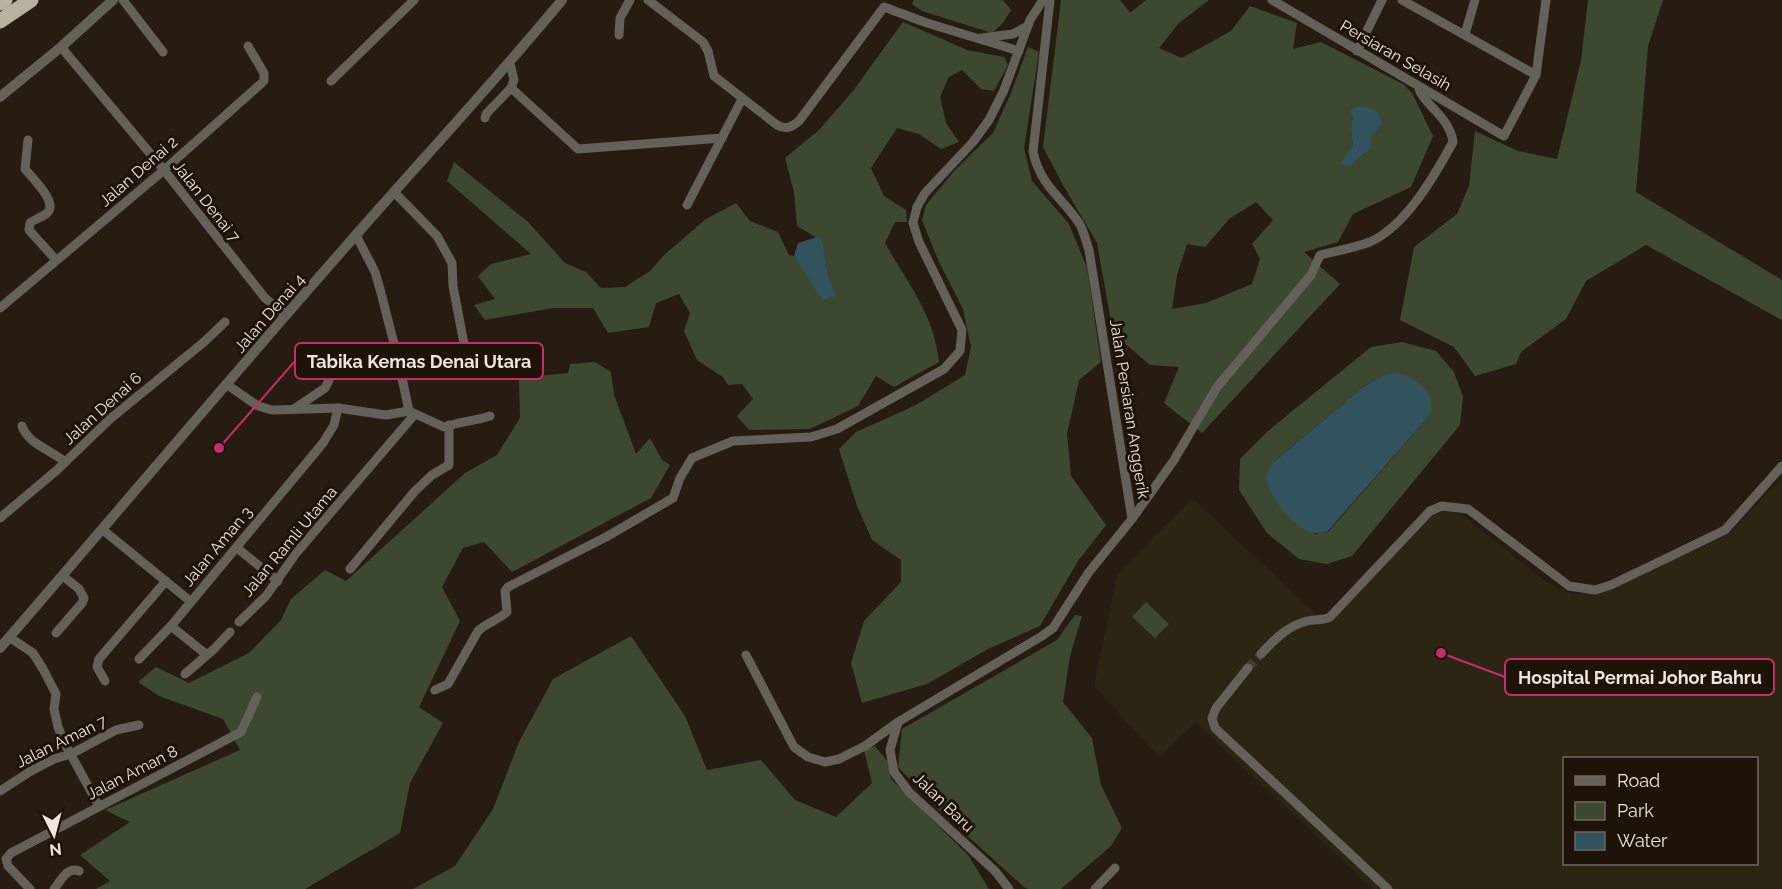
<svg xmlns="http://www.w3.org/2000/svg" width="1782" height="889" font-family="Raleway,sans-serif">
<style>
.medical{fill:#2c2514;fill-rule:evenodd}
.green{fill:#3d4831;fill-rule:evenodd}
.water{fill:#32535d}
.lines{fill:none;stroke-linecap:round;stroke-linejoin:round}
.minor-tunnel{stroke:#453a30;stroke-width:9;stroke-dasharray:9 4.5;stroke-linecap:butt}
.minor{stroke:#64615a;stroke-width:9}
.tertiary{stroke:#64615a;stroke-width:10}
.trunk{stroke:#bab2a1;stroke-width:15}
.labels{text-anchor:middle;stroke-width:6;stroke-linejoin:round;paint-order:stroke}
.street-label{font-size:16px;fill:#ede5de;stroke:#1e1308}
.leader{fill:none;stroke:#c62c68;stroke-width:2}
.callout-dot{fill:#c62c68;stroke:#1e1308;stroke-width:2}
.callout{fill:#1e1308;stroke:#c62c68;stroke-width:2}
.callout-label{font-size:18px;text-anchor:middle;font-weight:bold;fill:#ede5de}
</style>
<rect width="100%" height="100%" fill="#271c11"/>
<path class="medical" d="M1782,478V889H1373L1195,722L1160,758L1094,686L1117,575L1192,498L1322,620L1434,512L1452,510L1465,517L1545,581L1558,588L1573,594H1591L1612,589L1732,531ZM1564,758H1756V864H1564Z"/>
<g class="green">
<polygon points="914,0 1003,0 1011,10 1003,23 992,33 922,11 912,4"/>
<path d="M1061,0H1120L1130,13L1146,0H1209L1179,23L1159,48L1182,58L1231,31L1250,6L1297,23L1293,49L1321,42L1403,84L1412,93L1433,136L1411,187L1353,214L1338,242L1304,252L1340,284L1202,433L1164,403L1179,367L1150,365L1113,333L1097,243L1063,185L1043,147ZM1353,116L1372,134L1370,148L1351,165L1353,146L1351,129ZM1256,202L1273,220L1252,244L1260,259L1252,284L1206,303L1172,309L1177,275L1187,244L1205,247L1229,219Z"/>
<polygon points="1588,0 1663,0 1648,46 1636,192 1782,280 1782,320 1646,245 1586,281 1566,319 1521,352 1516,364 1475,376 1454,347 1400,320 1414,247 1457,214 1469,186 1475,131 1518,151 1557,159 1581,61"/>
<path d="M903,22L967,50L1004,57L1008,65L994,91L981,89L962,70L949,77L940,97L946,123L959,142L941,149L919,134L897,128L871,168L884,196L906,210L907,222H895L885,243C908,284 934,314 939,362L894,387L876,376L858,406L810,429L749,430L737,416L753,399L742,384L728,385L723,377L697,360L684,331L690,313L679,294L656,303L649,327L608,333L593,308H553L485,320L474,305L495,299L478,276L491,264L531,254L447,181L454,162L528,222L565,263L586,272L601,288L625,287L650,271L664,255L706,219L736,203L750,221L778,232L789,255L794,256L824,301L835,296L829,279L822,241L797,226L794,192L785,158L819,130L853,91Z"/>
<polygon points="1028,47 1039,52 1024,148 1032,181 1069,224 1087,268 1101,362 1079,380 1067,434 1071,476 1106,525 1078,561 1040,626 988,649 927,684 862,703 851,663 864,621 901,582 901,560 872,540 857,506 839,449 856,432 916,405 965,375 971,347 963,309 939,262 922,220 926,205 955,170 993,133 1011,93"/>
<path d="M1402,342L1436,351L1454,372L1463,397L1460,425L1352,556L1327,564L1299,559L1267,533L1239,490L1240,459L1268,431L1371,347ZM1382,376L1430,415L1328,532L1314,534L1275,461L1363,387Z"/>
<polygon points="595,362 611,372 614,395 636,454 650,438 662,460 670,465 651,498 512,572 484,542 463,548 442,587 460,621 419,707 443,723 410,783 400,833 305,889 96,889 110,881 80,855 130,822 105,810 240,750 223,719 159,696 138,682 156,667 189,683 249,653 281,620 291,599 325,570 346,581 465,473 497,455 520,418 519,378 568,373 570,364"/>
<polygon points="1146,602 1169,624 1155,638 1132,617"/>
<polygon points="1075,615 1082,616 1070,656 1063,702 1092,738 1101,785 1122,828 1111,846 1061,889 1028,889 1025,888 938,809 898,767 902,729 1057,640"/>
<polygon points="631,636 685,716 707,770 761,760 795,800 836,817 872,783 864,750 875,746 888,762 891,779 968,855 989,889 413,889 455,866 493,809 519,742 553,679"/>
</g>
<g class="water">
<polygon points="1356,107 1367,107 1378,112 1382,125 1372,134 1371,148 1350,166 1340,164 1353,146 1351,129 1353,116 1349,112"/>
<polygon points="817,237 822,240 829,279 836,296 823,301 794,256 798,243"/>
<path d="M1396,373C1413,377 1421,383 1431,397L1430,415L1327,532C1323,532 1318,534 1313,533C1297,531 1269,497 1267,482C1265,473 1270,467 1275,461L1363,387L1382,376Z"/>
</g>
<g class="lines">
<polyline class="minor-tunnel" points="1248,668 1261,654"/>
<g class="minor">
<polyline points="123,0 163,52"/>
<path d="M648,0L703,42L708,51L714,76L777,125C786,130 792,127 799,121L884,7L927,23L1019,51"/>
<polyline points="1272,0 1504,136 1536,75 1546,0"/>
<polyline points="1402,0 1536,75"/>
<polyline points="1465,34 1475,0"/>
<polyline points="619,35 620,18 630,0"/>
<polyline points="981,38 1013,34 1028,26"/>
<polyline points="61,47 164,170 265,298 286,315"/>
<polyline points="1357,51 1382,0"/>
<polyline points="510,63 514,80 511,88 578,149 722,138"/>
<polyline points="331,81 414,0"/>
<polyline points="485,118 486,114 511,88"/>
<path d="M28,140L25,169C32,178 59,203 47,213C43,217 35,219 30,223L29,230L56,260"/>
<polyline points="394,192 437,236 452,263 453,286 468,365"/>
<polyline points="687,205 742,99"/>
<polyline points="356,235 375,272 380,289 398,359 409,411"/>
<polyline points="0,308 164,170 264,81 264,73 248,46"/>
<path d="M226,384L258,406L272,410L338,408L386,415L409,411L444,427C459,422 474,421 490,416"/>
<polyline points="294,409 325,388 330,378 328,375"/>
<path d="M22,426C28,444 51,450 65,462"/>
<polyline points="0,518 57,470 110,419 204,342 225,322"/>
<path d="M1132,519L1174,460L1217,387L1311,275L1320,255C1336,251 1354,248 1370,242C1406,226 1435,175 1453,142C1450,116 1419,101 1419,87"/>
<polyline points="103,530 190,601"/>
<polyline points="237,548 278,581"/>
<polyline points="350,569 415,491 432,475 449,465 449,425"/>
<polyline points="239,622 266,596 297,552 415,414"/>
<polyline points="171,626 207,655"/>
<polyline points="56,633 82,603 84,598 79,589 63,576"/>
<polyline points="9,637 33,653 43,669 56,694 54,709 58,727 65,744 99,806"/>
<path d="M1261,654C1274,640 1287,626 1307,621C1315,619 1322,621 1330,617L1430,511L1442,506L1468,509L1569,586L1595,590L1611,585L1725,530L1782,466"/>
<path d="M746,655L794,747L808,757L825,762L839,759L865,746L898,722L1042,636L1053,628L1089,572L1132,519L1089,250C1086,242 1084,231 1079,223C1061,196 1041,187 1033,152L1050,0"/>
<polyline points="139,659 171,626 323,443 334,425 338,408"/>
<polyline points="1248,668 1216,708 1212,718 1215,728 1388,889"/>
<polyline points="185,674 214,649 230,632"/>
<polyline points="105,681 97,667 99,659 166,581"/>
<path d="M435,690L448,684L478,631C486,623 498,620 507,612L505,591L508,587L606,537L673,498L680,478L692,458L733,441L811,437L837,429L944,369L960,351L962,330L919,242L913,223L917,207L925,193L973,142L989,120L1004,90L1030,20L1043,0"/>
<polyline points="898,722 890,750 894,772 909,792 995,871 1009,889"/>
<polyline points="0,791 31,771 54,759 71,754 116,730 139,725"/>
<polyline points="30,889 8,866 6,859 11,853 241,732 257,697"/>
<path d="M54,889C61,881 67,866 79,871"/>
<polyline points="1095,889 1115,868"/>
</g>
<g class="tertiary">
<polyline points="0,97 61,47 113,0"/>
<path d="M0,648C114,516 226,383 341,252C414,168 491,86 562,0"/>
</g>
<g class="trunk">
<polyline points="0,3 5,0"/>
<polyline points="0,21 31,0"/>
</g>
</g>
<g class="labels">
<g class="street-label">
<text transform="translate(1396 55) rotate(30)" y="6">Persiaran Selasih</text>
<text transform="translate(138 171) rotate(-41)" y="6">Jalan Denai 2</text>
<text transform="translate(207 201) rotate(52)" y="6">Jalan Denai 7</text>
<text transform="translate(269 313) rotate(-49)" y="6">Jalan Denai 4</text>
<text transform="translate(102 408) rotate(-42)" y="6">Jalan Denai 6</text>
<text transform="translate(1130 409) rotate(81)" y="6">Jalan Persiaran Anggerik</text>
<text transform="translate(289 541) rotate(-50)" y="6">Jalan Ramli Utama</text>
<text transform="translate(217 546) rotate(-50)" y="6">Jalan Aman 3</text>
<text transform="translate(61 741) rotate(-26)" y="6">Jalan Aman 7</text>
<text transform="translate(132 772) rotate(-27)" y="6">Jalan Aman 8</text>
<text transform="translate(944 802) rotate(44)" y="6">Jalan Baru</text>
</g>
</g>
<path class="leader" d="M219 448L295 361M1441 653L1505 677"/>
<g class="callout-dot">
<circle cx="219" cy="448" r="6"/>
<circle cx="1441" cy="653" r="6"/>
</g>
<g class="callout">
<rect x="295" y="343" width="248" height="36" rx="6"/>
<rect x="1505" y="659" width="269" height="36" rx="6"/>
</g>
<g class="callout-label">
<text x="419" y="368">Tabika Kemas Denai Utara</text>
<text x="1640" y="684">Hospital Permai Johor Bahru</text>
</g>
<rect x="1563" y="757" width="195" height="108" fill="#1e1308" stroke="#71675e" stroke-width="1.5"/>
<rect x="1575" y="776" width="30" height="9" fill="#64615a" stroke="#71675e" stroke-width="1.5"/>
<text x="1617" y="787" font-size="18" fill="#ede5de">Road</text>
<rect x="1575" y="802" width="30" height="18" fill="#3d4831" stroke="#71675e" stroke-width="1.5"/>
<text x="1617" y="817" font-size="18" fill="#ede5de">Park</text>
<rect x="1575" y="832" width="30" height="18" fill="#32535d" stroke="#71675e" stroke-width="1.5"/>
<text x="1617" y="847" font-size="18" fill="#ede5de">Water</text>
<g transform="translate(54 835) rotate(174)" stroke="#1e1308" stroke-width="4.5" paint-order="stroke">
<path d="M0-4.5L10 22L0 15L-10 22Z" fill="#ede5de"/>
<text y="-9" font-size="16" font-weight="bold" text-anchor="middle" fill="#ede5de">N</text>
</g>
</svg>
